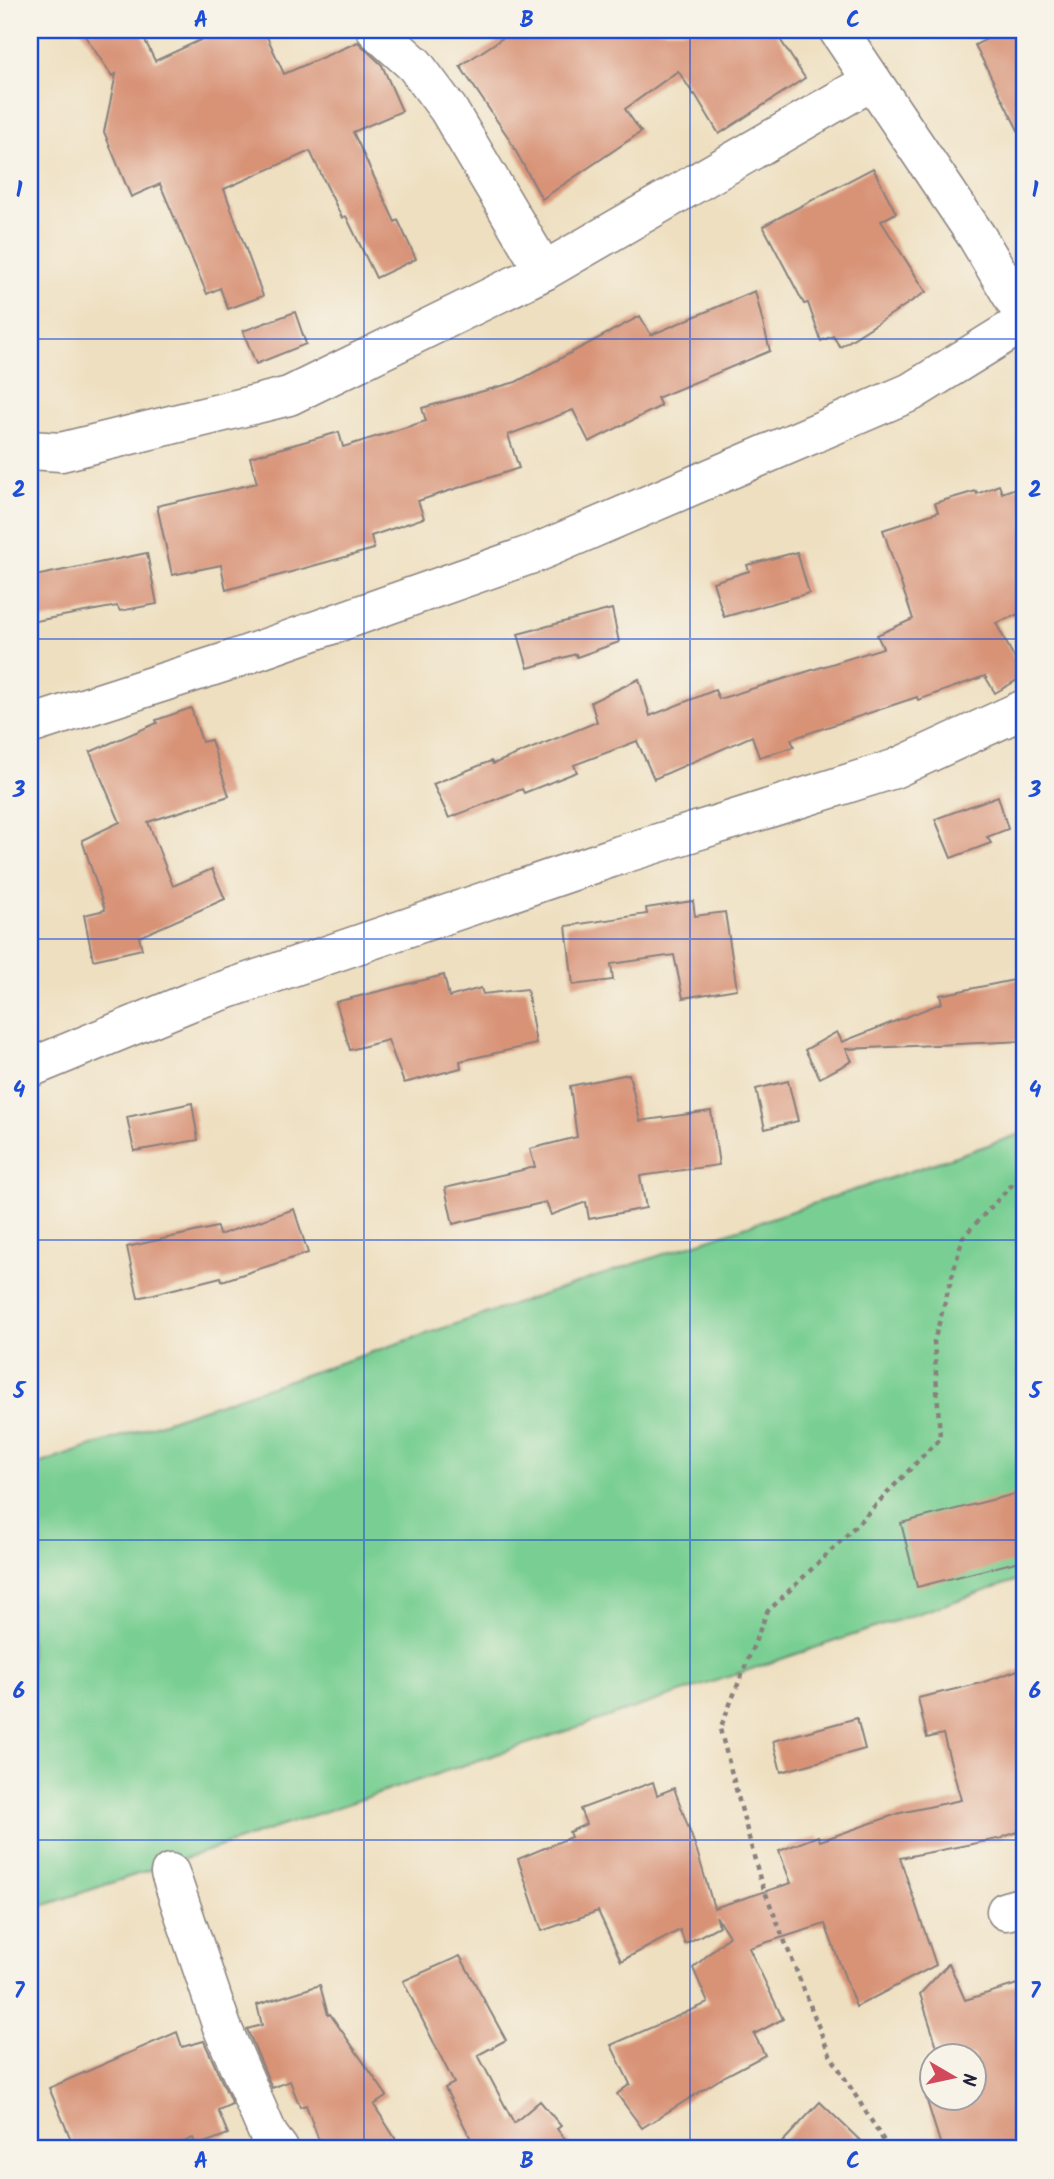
<svg xmlns="http://www.w3.org/2000/svg" width="1054" height="2179" font-family="Kalam,sans-serif">
<style>
.green{fill:#79cf93;stroke:#4e7867;stroke-width:2}
.building{fill:#d89377}
.lines{fill:none;stroke-linecap:round;stroke-linejoin:round}
.minor-casing{stroke:#88807e;stroke-width:41}
.path{stroke:#88807e;stroke-width:4.5;stroke-dasharray:5 5;stroke-linecap:butt}
.minor{stroke:#fff;stroke-width:38}
.grid{fill:none;stroke:#1d4ed8;stroke-width:2;stroke-opacity:0.55}
.neatline{fill:none;stroke:#1d4ed8;stroke-width:2.5}
.grid-label{font-size:23px;text-anchor:middle;font-weight:bold;fill:#1d4ed8}
</style>
<rect width="100%" height="100%" fill="#f7f3e8"/>
<filter id="ink" filterUnits="userSpaceOnUse"><feTurbulence type="fractalNoise" baseFrequency=".0143" numOctaves="2"/><feDisplacementMap in="SourceGraphic" scale="14" xChannelSelector="R" yChannelSelector="G"/><feConvolveMatrix kernelMatrix="1 2 1 2 8 2 1 2 1" color-interpolation-filters="sRGB"/></filter>
<filter id="wash" filterUnits="userSpaceOnUse"><feTurbulence type="fractalNoise" baseFrequency=".00686" numOctaves="4" result="noise"/><feDisplacementMap in="SourceGraphic" scale="28" xChannelSelector="R" yChannelSelector="G"/><feGaussianBlur stdDeviation="1.57" result="paint"/><feColorMatrix in="noise" values="0 0 0 0 0 0 0 0 0 0 0 0 0 0 0 0 0 1.4 0 .05"/><feComposite in="paint" operator="in"/></filter>
<g filter="url(#wash)">
<rect width="100%" height="100%" fill="#eedfc0"/>
<polygon class="green" points="1024,1133 1024,1578 30,1910 30,1467"/>
<g id="blocks">
<g class="building">
<polygon points="81,30 140,30 155,61 222,30 264,30 284,74 358,42 382,65 402,111 353,132 395,222 398,220 416,259 376,278 346,216 342,218 310,151 224,189 263,296 228,309 220,288 207,294 160,184 131,197 104,132 116,74 112,76"/>
<polygon points="515,30 774,30 805,78 719,134 695,94 694,95 678,71 625,109 641,132 542,199 508,137 460,66"/>
<polygon points="1005,30 1012,30 1024,55 1024,142 975,45"/>
<polygon points="873,168 896,213 881,221 926,292 840,347 833,336 821,341 808,303 804,304 763,226"/>
<polygon points="755,291 770,351 657,398 661,406 589,442 573,410 508,435 519,468 418,501 424,518 371,536 374,549 226,590 221,565 172,575 157,506 257,483 250,457 339,432 343,447 426,421 422,408 516,382 640,316 651,335"/>
<polygon points="295,312 306,344 256,364 243,331"/>
<polygon points="999,485 1002,493 1024,485 1024,612 996,623 1024,676 995,693 985,676 918,700 917,697 791,739 794,747 759,757 752,736 654,779 637,741 574,765 577,772 524,793 522,789 449,818 433,784 491,761 493,764 597,722 591,702 639,679 650,716 715,690 719,699 883,648 877,635 913,619 883,530 938,512 935,503 976,491 977,494"/>
<polygon points="797,552 809,593 724,617 713,582 749,571 747,565"/>
<polygon points="147,553 157,604 120,611 117,606 30,622 30,577"/>
<polygon points="612,609 619,642 577,657 576,654 528,668 518,634"/>
<polygon points="191,708 202,742 211,740 229,796 148,822 173,886 212,869 225,899 139,937 142,949 93,960 84,915 105,910 82,840 120,822 90,752 157,723 156,720"/>
<polygon points="998,796 1008,829 987,837 991,843 951,858 935,819"/>
<polygon points="693,901 695,916 725,912 737,989 683,998 674,955 611,964 613,980 573,985 566,926 647,914 646,908"/>
<polygon points="444,975 449,997 481,988 483,994 527,989 536,1044 460,1061 461,1068 404,1083 388,1040 350,1050 336,1002"/>
<polygon points="1024,978 1024,1041 846,1049 852,1061 820,1078 805,1050 837,1032 842,1042 942,1003 940,995"/>
<polygon points="629,1074 640,1121 711,1111 719,1165 640,1176 646,1208 589,1219 586,1202 551,1215 546,1202 453,1224 445,1188 535,1167 530,1149 577,1137 570,1086"/>
<polygon points="788,1081 798,1121 765,1129 756,1089"/>
<polygon points="192,1103 198,1140 134,1151 127,1117"/>
<polygon points="294,1209 308,1253 222,1281 221,1277 138,1298 127,1247 217,1227 219,1235"/>
<polygon points="1019,1493 1024,1513 1024,1560 917,1587 901,1523"/>
<polygon points="1024,1668 1024,1830 1003,1837 1003,1838 900,1858 936,1965 856,2007 825,1924 749,1948 783,2019 754,2034 765,2055 725,2076 642,2128 617,2094 630,2084 611,2045 708,2003 693,1968 729,1936 716,1916 719,1926 685,1944 680,1930 621,1961 598,1911 542,1931 518,1859 571,1837 569,1832 586,1824 580,1809 653,1782 657,1795 674,1788 697,1851 714,1908 791,1883 779,1851 818,1836 820,1841 900,1813 961,1800 943,1734 927,1738 918,1698 981,1683"/>
<polygon points="857,1718 865,1749 781,1772 773,1741"/>
<polygon points="460,1956 506,2040 478,2055 514,2123 540,2101 561,2126 557,2129 573,2149 476,2149 445,2088 454,2083 403,1981"/>
<polygon points="949,1963 965,2000 1024,1982 1024,2149 942,2149 926,2098 932,2096 932,2098 974,2098 974,2056 940,2056 920,1994"/>
<polygon points="320,1985 328,2015 330,2014 387,2096 374,2105 402,2149 322,2149 306,2105 300,2107 290,2081 272,2088 247,2029 262,2025 257,2005"/>
<polygon points="177,2032 182,2047 204,2041 232,2104 218,2110 228,2134 196,2146 193,2138 167,2149 75,2149 49,2088"/>
<polygon points="820,2102 869,2149 776,2149"/>
</g>
</g>
</g>
<g filter="url(#ink)">
<use href="#blocks" fill-opacity="0" stroke="#88807e" stroke-width="2"/>
<g class="lines">
<defs>
<g id="minor">
<polyline points="376,30 415,65 448,109 544,271"/>
<polyline points="838,30 977,237 1024,316"/>
<polyline points="30,450 61,452 289,396 544,271 872,81"/>
<polyline points="30,725 226,662 538,552 911,392 1024,322"/>
<polyline points="30,1068 190,1002 620,855 894,769 1024,709"/>
<polyline points="170,1873 222,2027 269,2136 279,2149"/>
<polyline points="1006,1911 1024,1906"/>
</g>
</defs>
<use href="#minor" class="minor-casing"/>
<polyline class="path" points="889,2149 829,2053 760,1879 720,1729 767,1612 841,1541 940,1438 934,1341 963,1237 1024,1172"/>
<use href="#minor" class="minor"/>
</g>
</g>
<path class="grid" d="M364,30V2149M690,30V2149M30,339H1024M30,639H1024M30,939H1024M30,1240H1024M30,1540H1024M30,1840H1024"/>
<rect width="1054" height="2179" fill="none" stroke="#f7f3e8" stroke-width="77"/>
<g transform="translate(953 2077) rotate(99)"><circle r="33" fill="#f7f3e8" stroke="#a29fa3" stroke-width="2"/>
<path d="M0-5L12 26L0 18L-12 26Z" fill="#d1495b"/>
<text y="-10" font-size="19" font-weight="bold" text-anchor="middle" fill="#22223b">N</text>
</g>
<rect x="38" y="38" width="978" height="2102" class="neatline"/>
<g class="grid-label">
<text x="201" y="27">A</text>
<text x="527" y="27">B</text>
<text x="853" y="27">C</text>
<text x="19" y="197">1</text>
<text x="1035" y="197">1</text>
<text x="19" y="497">2</text>
<text x="1035" y="497">2</text>
<text x="19" y="797">3</text>
<text x="1035" y="797">3</text>
<text x="19" y="1097">4</text>
<text x="1035" y="1097">4</text>
<text x="19" y="1398">5</text>
<text x="1035" y="1398">5</text>
<text x="19" y="1698">6</text>
<text x="1035" y="1698">6</text>
<text x="19" y="1998">7</text>
<text x="1035" y="1998">7</text>
<text x="201" y="2168">A</text>
<text x="527" y="2168">B</text>
<text x="853" y="2168">C</text>
</g>
</svg>
